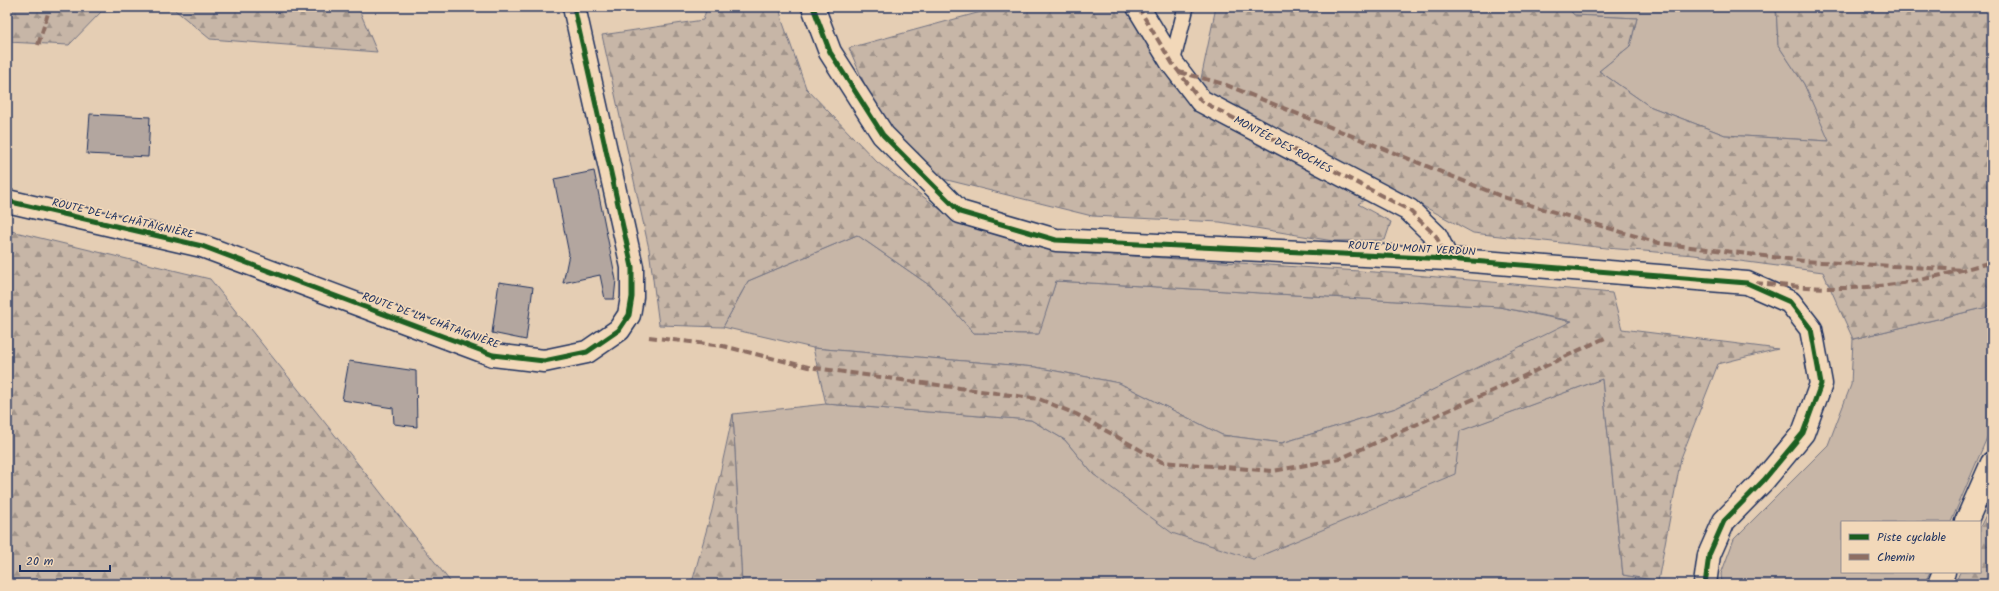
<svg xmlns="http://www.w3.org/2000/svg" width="1999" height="591" font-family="Kalam,sans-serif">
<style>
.green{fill:#c7b6a7;stroke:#717282}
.forest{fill:url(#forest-firs);stroke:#717282}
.building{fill:#b3a69f;stroke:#1b2f5e}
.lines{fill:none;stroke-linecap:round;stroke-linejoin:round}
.lane-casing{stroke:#1b2f5e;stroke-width:18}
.street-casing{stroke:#1b2f5e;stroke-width:25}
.secondary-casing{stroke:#1b2f5e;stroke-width:25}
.lane{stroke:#f2d8b9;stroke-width:15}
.street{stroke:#f2d8b9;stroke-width:22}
.secondary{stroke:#f2d8b9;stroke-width:22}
.quiet{stroke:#8d6e63;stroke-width:4;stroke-dasharray:8 4;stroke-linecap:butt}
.cycleway-casing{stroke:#f2d8b9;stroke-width:8}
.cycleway{stroke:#1b5e20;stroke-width:5}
.labels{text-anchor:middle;stroke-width:3.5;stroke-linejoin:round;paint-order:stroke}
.street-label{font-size:11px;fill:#1b2f5e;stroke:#f2d8b9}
</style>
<defs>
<pattern id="forest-firs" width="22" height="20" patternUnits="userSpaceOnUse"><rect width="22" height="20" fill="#c7b6a7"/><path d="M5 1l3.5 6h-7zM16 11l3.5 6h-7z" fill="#a1948b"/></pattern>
</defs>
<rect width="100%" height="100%" fill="#e5ceb4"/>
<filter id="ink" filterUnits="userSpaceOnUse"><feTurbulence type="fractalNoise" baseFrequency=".025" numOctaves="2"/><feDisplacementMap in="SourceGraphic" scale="8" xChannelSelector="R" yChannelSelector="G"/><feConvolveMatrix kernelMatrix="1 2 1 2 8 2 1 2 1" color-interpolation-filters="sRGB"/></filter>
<g filter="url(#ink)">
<g class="green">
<polygon points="1567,7 1776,7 1778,45 1804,84 1830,141 1725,135 1649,106 1599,71 1630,46 1637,18 1574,15"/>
<polygon points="857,235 932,287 974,333 1038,334 1056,281 1499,307 1573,322 1396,408 1282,443 1222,435 1119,383 1035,367 813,348 723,327 748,281"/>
<polygon points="1992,306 1992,426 1951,522 1842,522 1842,572 1930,572 1924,584 1722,584 1721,574 1734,539 1828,445 1851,385 1853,339"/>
<polygon points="1602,379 1623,575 1675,584 742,584 733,414 826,404 1031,420 1065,440 1093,474 1253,559 1337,522 1459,431"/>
</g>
<g class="forest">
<polygon points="7,7 358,7 377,52 210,39 175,10 101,12 69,45 7,42"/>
<polygon points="707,7 779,7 783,23 806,88 877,162 945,213 1058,251 1404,274 1612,293 1622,329 1778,349 1718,364 1681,458 1658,581 1623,575 1602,379 1460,431 1455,474 1253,559 1172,533 1093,474 1065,440 1031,420 826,404 813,348 1035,367 1119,383 1222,435 1282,443 1396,408 1572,321 1499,307 1056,281 1039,334 974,333 932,287 857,235 748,281 723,327 659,325 649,249 602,35 703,20"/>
<polygon points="999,7 1125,7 1194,112 1216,7 1567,7 1574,15 1637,18 1630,46 1599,71 1649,106 1725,135 1829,141 1804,84 1778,45 1776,7 1992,7 1992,306 1853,339 1823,272 1694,255 1606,248 1473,233 1386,186 1358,204 1391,222 1385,240 1333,241 1220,222 1092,216 927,175 874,106 849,48"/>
<polygon points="7,230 210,279 374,484 452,584 7,584"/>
<polygon points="733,414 742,584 684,584 693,579 712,510"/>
<polygon points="1992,503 1992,584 1955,584 1960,572 1980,572 1980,527"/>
</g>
<g class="building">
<polygon points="90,114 150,117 148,157 87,154"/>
<polygon points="594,171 616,280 614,299 605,299 600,275 563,283 569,254 554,179"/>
<polygon points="499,282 533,287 526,340 492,333"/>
<polygon points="349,361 416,371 417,427 394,424 393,408 342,400"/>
</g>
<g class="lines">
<defs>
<polyline id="lane" points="1172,63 1186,7"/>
<polyline id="street" points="1138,7 1172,63 1201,101 1409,210 1436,236 1447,259"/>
<g id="secondary">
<polyline points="813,7 830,52 883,135 960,212 1056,240 1447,259 1747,283 1790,302 1811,329 1821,384 1803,433 1764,480 1724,521 1709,555 1705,584"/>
<polyline points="7,201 202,246 493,355 544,361 587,352 619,330 629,315 632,297 632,267 574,7"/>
<polyline points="1966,522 1992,463"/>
<polyline points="1939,584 1944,572"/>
</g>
</defs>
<use href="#lane" class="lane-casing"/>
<use href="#street" class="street-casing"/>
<use href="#secondary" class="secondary-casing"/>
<use href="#lane" class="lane"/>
<use href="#street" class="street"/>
<use href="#secondary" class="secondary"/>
<g class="quiet">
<polyline points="1138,7 1172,63 1201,101 1409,210 1436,236 1447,259"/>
<polyline points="38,45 50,7"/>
<polyline points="1179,72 1224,84 1503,197 1659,243 1804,261 1964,270"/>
<path d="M1755,283C1799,287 1843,291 1887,285C1923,281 1958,271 1992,262"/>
<polyline points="649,337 723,346 808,367 1039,399 1076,414 1162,462 1273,471 1339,459 1503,386 1607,337"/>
</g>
<defs>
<g id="cycleway">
<polyline points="813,7 830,52 883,135 960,212 1056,240 1447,259 1747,283 1790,302 1811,329 1821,384 1803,433 1764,480 1724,521 1709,555 1705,584"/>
<polyline points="7,201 202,246 493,355 544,361 587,352 619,330 629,315 632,297 632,267 574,7"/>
</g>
</defs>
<use href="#cycleway" class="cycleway-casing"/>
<use href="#cycleway" class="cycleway"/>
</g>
</g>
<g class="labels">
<g class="street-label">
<text transform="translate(1283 144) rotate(28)" y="4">MONTÉE DES ROCHES</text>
<text transform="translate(123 218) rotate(13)" y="4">ROUTE DE LA CHÂTAIGNIÈRE</text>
<text transform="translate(1412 248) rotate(3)" y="4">ROUTE DU MONT VERDUN</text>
<text transform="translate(431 320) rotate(20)" y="4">ROUTE DE LA CHÂTAIGNIÈRE</text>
</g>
</g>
<rect width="1999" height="591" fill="none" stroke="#f2d8b9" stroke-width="24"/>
<rect x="12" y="12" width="1975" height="567" fill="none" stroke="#1b2f5e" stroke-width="1.5" filter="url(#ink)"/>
<rect x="1841" y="521" width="140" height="52" fill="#f2d8b9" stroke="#9c9495"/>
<rect x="1849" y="534" width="20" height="6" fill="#1b5e20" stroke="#9c9495"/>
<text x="1877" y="541" font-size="12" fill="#1b2f5e">Piste cyclable</text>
<rect x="1849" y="554" width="20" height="6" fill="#8d6e63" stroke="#9c9495"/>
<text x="1877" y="561" font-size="12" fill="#1b2f5e">Chemin</text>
<path d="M20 565v6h90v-6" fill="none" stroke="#1b2f5e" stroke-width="2"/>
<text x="26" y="565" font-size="12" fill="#1b2f5e" stroke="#f2d8b9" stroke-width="3" paint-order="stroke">20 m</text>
</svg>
